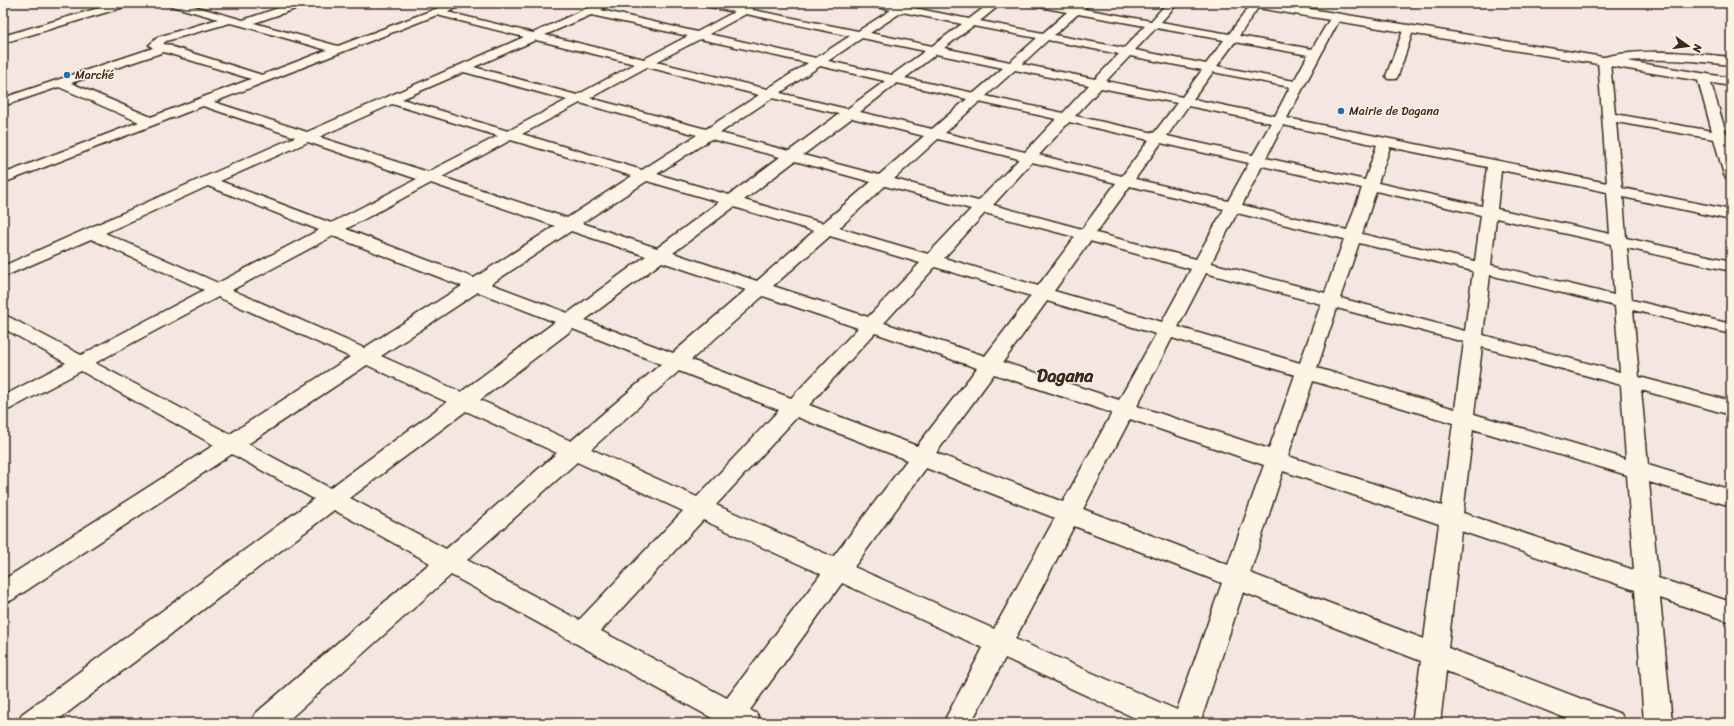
<svg xmlns="http://www.w3.org/2000/svg" width="1734" height="726" font-family="Sriracha,sans-serif">
<style>
.lines{fill:none;stroke-linecap:round;stroke-linejoin:round}
.minor-casing{stroke:#3b2a1e;stroke-width:3}
.tertiary-casing{stroke:#3b2a1e;stroke-width:3}
.minor{fill:#fcf5e5;fill-rule:evenodd}
.tertiary{fill:#fcf5e5;fill-rule:evenodd}
.poi-dot{fill:#1f6fb2;stroke:#fcf5e5;stroke-width:1.5}
.labels{text-anchor:middle;stroke-width:3;stroke-linejoin:round;paint-order:stroke}
.far-poi-label{font-size:12px;fill:#3b2a1e;stroke:#fcf5e5;text-anchor:start}
.district-label{font-size:18px;font-weight:bold;fill:#3b2a1e;stroke:#fcf5e5}
</style>
<rect width="100%" height="100%" fill="#f4e6e1"/>
<filter id="ink" filterUnits="userSpaceOnUse"><feTurbulence type="fractalNoise" baseFrequency=".025" numOctaves="2"/><feDisplacementMap in="SourceGraphic" scale="8" xChannelSelector="R" yChannelSelector="G"/><feConvolveMatrix kernelMatrix="1 2 1 2 8 2 1 2 1" color-interpolation-filters="sRGB"/></filter>
<g filter="url(#ink)">
<g class="lines">
<defs>
<g id="minor">
<polygon points="116,3 132,3 131,5 3,43 3,36"/>
<path d="M167,3H183L243,20L293,3H308L307,5L254,23L338,46L451,3H465L464,5L447,12L533,33L585,9L600,4L605,7L601,10L697,32L734,12L701,5L700,3H720L743,8L748,6L752,7L753,10L858,31L891,10L866,5L865,3H886L898,5L902,3H914L909,7L969,19L990,3H1002L980,21L1043,33L1067,12L1034,6L1029,3H1051L1073,7L1078,3H1089L1084,9L1151,21L1167,3H1178L1161,22L1229,34L1252,3H1261L1239,36L1312,49L1332,15H1340L1341,17L1287,118L1607,183L1598,60L1600,58C1642,47 1689,53 1731,57V65C1691,60 1650,57 1610,63L1615,114L1712,131L1697,77L1699,74H1707L1709,77L1726,133L1731,134V142H1728L1731,151V179L1726,178L1724,175L1714,139L1616,122L1622,188L1731,210V220L1623,197L1626,238L1731,261V271L1627,248L1632,300L1731,324V334L1633,310L1639,377L1731,401V415L1641,390L1648,465L1731,490V506L1649,482L1658,578L1731,602V622L1660,598L1672,723H1644L1635,590L1461,531L1448,648L1621,714L1625,723H1578L1446,671L1440,723H1412L1421,661L1243,592L1200,723H1146L1005,658L971,723H943L983,648L842,583L750,710L757,714L761,723H721L451,575L285,723H251L255,714L430,563L334,510L54,723H18L22,714L314,499L232,454L12,600L3,603V580L214,445L81,371L10,409L3,411V396L66,363L3,328V316L9,317L81,355L204,290L91,239L3,277V266L295,137L203,106L3,183V174L139,122L59,87L3,106V98L153,48L149,45L158,37L218,19L168,5ZM902,12L962,24L932,46L870,33ZM746,14L850,36L816,58L709,34ZM1078,14L1145,26L1124,48L1054,35ZM437,15L524,37L307,132L214,102ZM591,15L688,36L644,59L545,35ZM230,23L239,25L327,50L262,75L173,47L171,45L163,44L166,41ZM973,26L1037,38L1010,62L944,48ZM1156,28L1224,40L1206,64L1135,50ZM862,38L925,51L892,75L828,61ZM700,39L808,63L767,89L656,62ZM536,40L635,64L577,95L474,67ZM1048,40L1119,54L1095,79L1022,64ZM1235,42L1308,55L1294,81L1217,66ZM164,52L251,79L151,117L71,83ZM936,54L1003,68L974,93L905,78ZM1130,56L1202,70L1182,97L1106,81ZM820,66L885,81L847,109L780,93ZM647,67L759,95L706,129L590,98ZM1015,70L1089,85L1063,113L986,96ZM464,72L567,100L508,131L402,99ZM1213,72L1290,87L1275,116L1193,99ZM897,83L967,99L932,129L860,112ZM1101,88L1177,103L1154,133L1075,116ZM772,98L839,114L789,151L720,133ZM979,102L1056,119L1025,152L945,133ZM580,103L697,135L642,170L522,134ZM392,104L498,136L428,172L319,137ZM1188,106L1271,123L1253,155L1167,136ZM852,118L924,136L879,175L803,155ZM1069,122L1149,140L1122,176L1039,155ZM1283,125L1377,145L1365,180L1266,158ZM711,139L780,157L729,195L657,174ZM938,139L1019,159L978,201L894,179ZM511,140L632,176L567,218L442,177ZM308,142L417,179L331,223L220,181ZM1161,143L1249,163L1228,201L1135,179ZM1390,147L1487,167L1482,206L1378,183ZM795,161L871,182L823,223L744,200ZM1032,162L1116,183L1082,229L993,205ZM1262,166L1362,188L1347,230L1242,205ZM1501,170L1607,192L1610,234L1497,209ZM647,181L719,202L657,248L582,223ZM431,183L555,226L474,278L346,229ZM208,186L319,230L218,283L105,233ZM885,186L971,209L928,254L839,228ZM1130,186L1224,209L1196,259L1096,233ZM1376,191L1481,215L1475,261L1362,234ZM734,207L814,231L757,281L673,253ZM985,213L1075,237L1038,286L944,258ZM1237,213L1344,239L1325,293L1211,263ZM1496,218L1611,244L1614,295L1491,265ZM571,231L646,256L568,313L491,284ZM333,236L462,286L364,348L232,290ZM830,236L920,263L868,317L773,286ZM1090,241L1191,269L1162,322L1054,291ZM1359,243L1473,271L1465,331L1340,298ZM662,262L746,290L673,353L585,320ZM935,267L1031,296L985,356L884,323ZM1206,273L1321,304L1300,363L1178,327ZM1490,275L1615,306L1620,372L1483,335ZM478,292L555,322L461,392L381,356ZM763,296L858,328L791,398L691,360ZM218,297L350,357L230,434L95,363ZM1047,301L1156,334L1119,400L1003,362ZM1337,308L1464,342L1455,409L1317,368ZM573,329L661,364L571,441L480,400ZM875,333L977,368L917,446L809,405ZM1172,338L1295,375L1269,449L1137,406ZM1482,347L1621,385L1626,459L1474,414ZM367,365L447,402L330,488L248,444ZM679,371L779,410L697,497L591,449ZM994,374L1112,413L1063,502L936,453ZM1313,381L1453,423L1442,506L1288,456ZM466,411L557,453L446,549L350,498ZM797,417L907,460L833,557L716,505ZM1130,419L1264,465L1228,565L1083,509ZM1473,429L1627,475L1634,570L1463,513ZM577,462L683,511L579,620L467,560ZM926,468L1055,518L994,629L854,567ZM1283,471L1439,524L1424,639L1250,573ZM703,520L821,574L727,698L601,631ZM1074,526L1222,583L1177,710L1015,639Z"/>
<polygon points="1409,25 1414,28 1398,76 1396,79 1388,79 1386,76 1404,28"/>
</g>
<polygon id="tertiary" points="1246,3 1274,3 1731,78 1731,86 1252,7 1248,6"/>
</defs>
<use href="#minor" class="minor-casing"/>
<use href="#tertiary" class="tertiary-casing"/>
<use href="#minor" class="minor"/>
<use href="#tertiary" class="tertiary"/>
</g>
</g>
<g class="poi-dot">
<circle cx="67" cy="75" r="4"/>
<circle cx="1341" cy="111" r="4"/>
</g>
<g class="labels">
<g class="far-poi-label">
<text x="75" y="79">Marché</text>
<text x="1349" y="115">Mairie de Dagana</text>
</g>
<g class="district-label">
<text x="1065" y="382">Dagana</text>
</g>
</g>
<rect width="1734" height="726" fill="none" stroke="#fcf5e5" stroke-width="16"/>
<rect x="8" y="8" width="1718" height="710" fill="none" stroke="#3b2a1e" stroke-width="1.5" filter="url(#ink)"/>
<g transform="translate(1688 46) rotate(104)" stroke="#fcf5e5" stroke-width="3" paint-order="stroke">
<path d="M0-3L7 15L0 10L-7 15Z" fill="#3b2a1e"/>
<text y="-6" font-size="11" font-weight="bold" text-anchor="middle" fill="#3b2a1e">N</text>
</g>
</svg>
